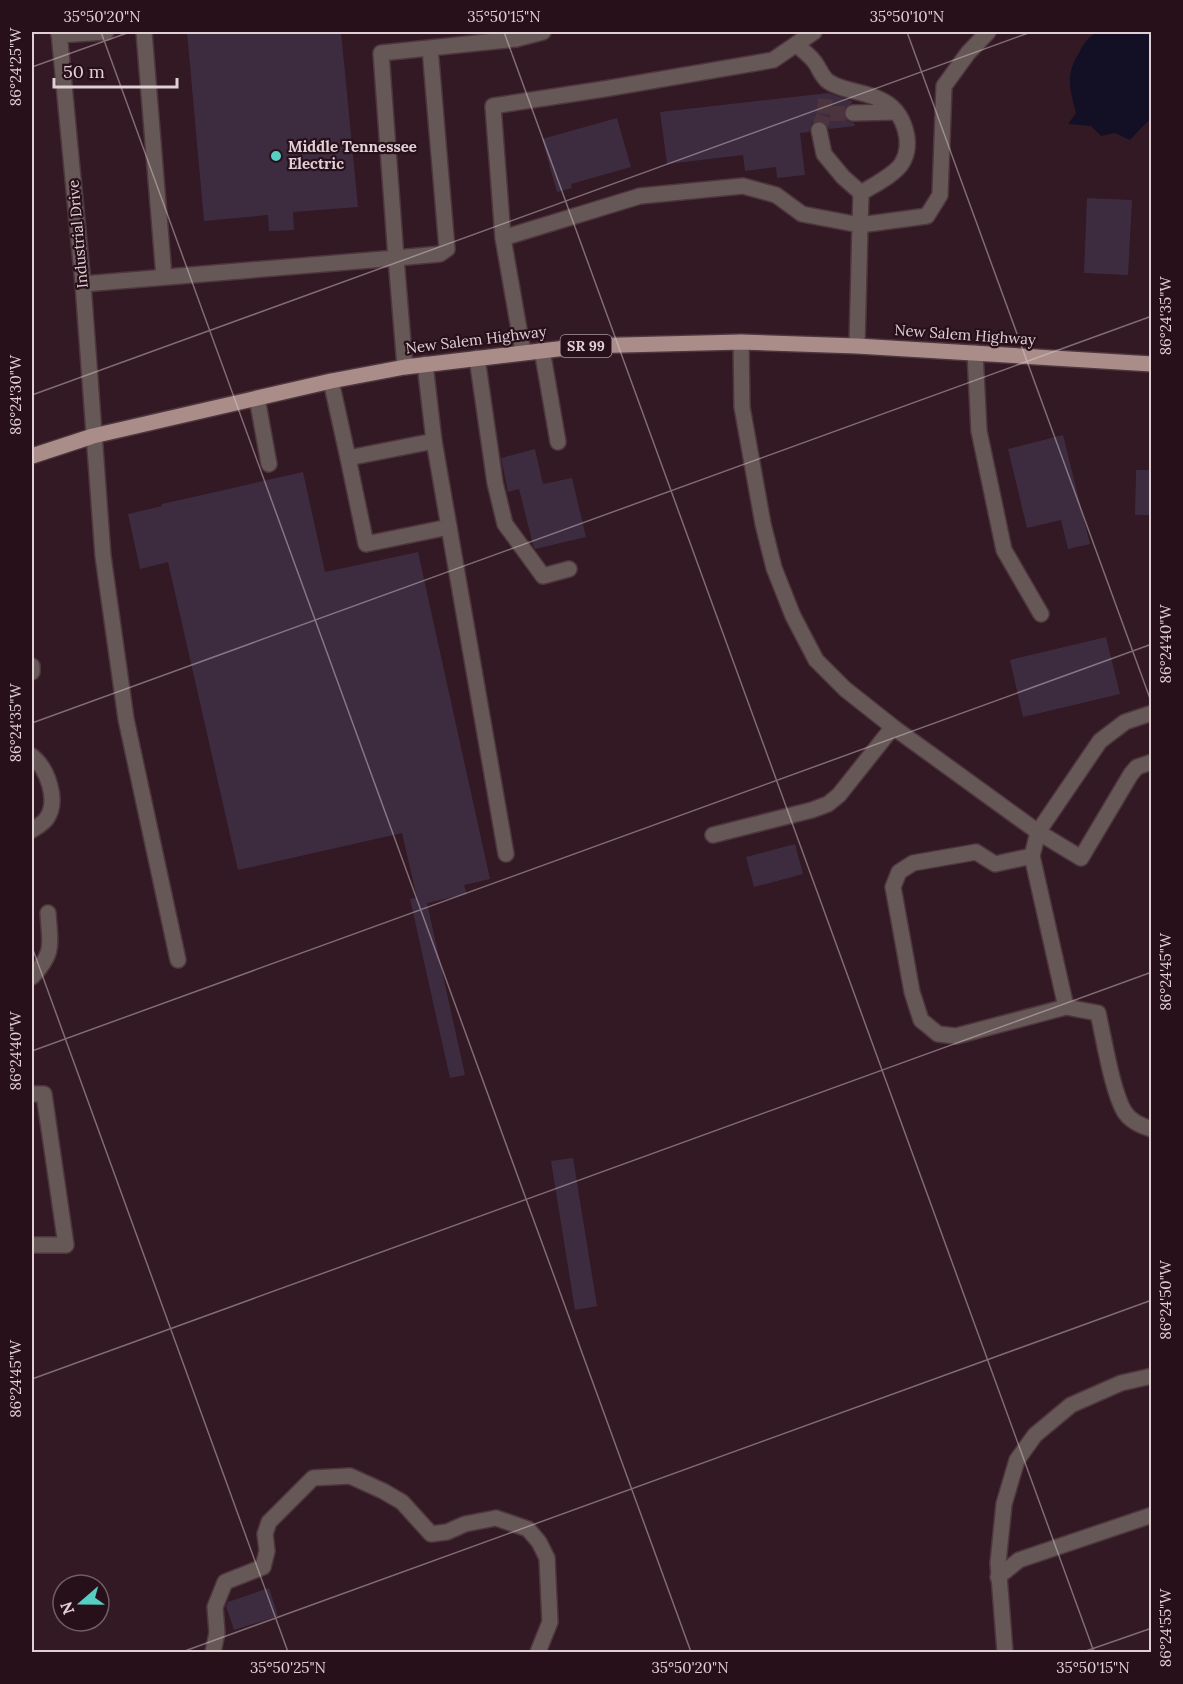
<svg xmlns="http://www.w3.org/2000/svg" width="1183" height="1684" font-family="Lora,serif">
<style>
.water{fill:#131026}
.building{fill:#3d2c40}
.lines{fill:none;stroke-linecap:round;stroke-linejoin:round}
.minor-tunnel{stroke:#4c343e;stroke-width:15;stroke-dasharray:15 8;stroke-linecap:butt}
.minor-casing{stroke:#4e363f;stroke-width:18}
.major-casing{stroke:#4e363f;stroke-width:18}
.minor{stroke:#665856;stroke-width:15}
.major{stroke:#aa8d89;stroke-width:15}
.ticks{fill:none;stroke:#e0cfd5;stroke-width:1.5;stroke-opacity:0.45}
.poi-dot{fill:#56cec4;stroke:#28101a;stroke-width:2}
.labels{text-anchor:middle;stroke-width:4.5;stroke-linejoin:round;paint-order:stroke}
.shield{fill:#28101a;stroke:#a9969d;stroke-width:1.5}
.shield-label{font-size:14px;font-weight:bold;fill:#e0cfd5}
.poi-label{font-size:15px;font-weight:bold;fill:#e0cfd5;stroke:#28101a;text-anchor:start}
.street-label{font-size:15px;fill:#e0cfd5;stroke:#28101a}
.neatline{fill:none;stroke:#e0cfd5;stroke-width:2}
.ticks-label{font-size:15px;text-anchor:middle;fill:#e0cfd5}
</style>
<rect width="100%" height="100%" fill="#321923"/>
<path class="water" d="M1097,32H1151V119L1144,125L1130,140L1115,133L1101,136L1091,126L1068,124L1076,113C1070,89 1065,75 1079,53C1084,43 1088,37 1097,32Z"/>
<g class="building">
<polygon points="187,32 341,32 358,207 293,212 294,230 269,231 268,215 204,221"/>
<polygon points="828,93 852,101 852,103 845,108 843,114 848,121 854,123 855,126 829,129 826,123 818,120 812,123 809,132 800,133 805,175 777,178 776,167 745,171 743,155 667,164 660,112"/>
<polygon points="617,118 631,167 571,184 572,188 557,192 542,139"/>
<polygon points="1087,198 1132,200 1128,275 1084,273"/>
<polygon points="1063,435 1090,544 1068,549 1061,520 1027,528 1008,449"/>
<polygon points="535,449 543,484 572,478 586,537 535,549 533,545 519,489 508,492 501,458"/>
<polygon points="1136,470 1152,470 1152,515 1135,515"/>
<polygon points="303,472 325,572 418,552 490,879 464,885 467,894 427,903 465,1075 450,1078 410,899 417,898 402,833 238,870 168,562 140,569 128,514 162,506 162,504"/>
<polygon points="1106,637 1120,694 1023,717 1010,660"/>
<polygon points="795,844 803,874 754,887 746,857"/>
<polygon points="573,1158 597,1306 575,1310 551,1161"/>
<polygon points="269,1588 278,1616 234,1630 226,1606 228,1602"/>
</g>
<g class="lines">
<g class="minor-tunnel">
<polyline points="824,114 826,93"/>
<polyline points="819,130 824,114 853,113"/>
</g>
<defs>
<g id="minor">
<polyline points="59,32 83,284 103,556 126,719 178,960"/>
<polyline points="144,32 164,277"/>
<polyline points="59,35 106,32"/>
<path d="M796,44C801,49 808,54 813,60C819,66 821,77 829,82C844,92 868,91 885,102C904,113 914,143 902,163C896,174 872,186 861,193"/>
<polyline points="430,48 447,249 440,254 396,258 381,53 516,39 543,32"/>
<polyline points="853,113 896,112"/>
<polyline points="819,130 824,154 843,177 861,193"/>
<polyline points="861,193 860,225 927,216 940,195 944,86 968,53 988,32"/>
<polyline points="503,238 493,106 604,89 773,60 814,32"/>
<polyline points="83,284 396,258 405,367"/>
<polyline points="741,342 742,407 763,524 774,568 793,616 816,660 845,689 893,727 1038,832 1100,741 1125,722 1152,713"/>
<polyline points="542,350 558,442"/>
<polyline points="523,352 503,238 640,196 743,186 776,195 802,214 860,225 857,346"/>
<polyline points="975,353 979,431 1004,550 1041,614"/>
<polyline points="477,358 495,483 505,524 543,576 569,569"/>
<polyline points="331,381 348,458 434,441 425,364"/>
<polyline points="257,398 269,464"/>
<polyline points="434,441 506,854"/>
<polyline points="348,458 366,544 449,527"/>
<polyline points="32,666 32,672"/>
<path d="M32,756C47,768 59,800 47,818C44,823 37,827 32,830"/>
<polyline points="713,835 812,810 828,804 839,795 893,727"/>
<polyline points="1032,856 1038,832 1081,858 1131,774 1137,767 1152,762"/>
<path d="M32,977C55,952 50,945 48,913"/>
<path d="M1066,1007L1032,856L995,864L976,852L913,863L899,872L893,887L912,992L921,1020L938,1034L956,1036L1066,1007L1098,1013C1104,1039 1112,1090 1124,1111C1130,1121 1141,1126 1152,1129"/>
<polyline points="32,1094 44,1094 66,1245 32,1245"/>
<polyline points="998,1577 1019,1560 1152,1515"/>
<polyline points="213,1652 217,1633 215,1607 225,1582 263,1567 267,1551 265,1534 269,1522 313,1478 350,1476 383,1491 402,1502 431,1534 447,1532 465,1524 496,1518 528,1529 539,1542 547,1558 550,1622 538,1652"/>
<polyline points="1005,1652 998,1563 1004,1504 1017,1460 1035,1435 1071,1405 1121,1383 1152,1376"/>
</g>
<polyline id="major" points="32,456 93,436 331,381 405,367 583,346 741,342 857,346 1152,364"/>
</defs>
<use href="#minor" class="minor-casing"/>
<use href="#major" class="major-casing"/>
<use href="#minor" class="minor"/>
<use href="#major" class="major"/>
</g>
<path class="ticks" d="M101,32L691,1652M504,32L1094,1652M907,32L1152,704M32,67L130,32M32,395L1031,32M32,723L1152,316M32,947L288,1652M32,1051L1152,644M32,1379L1152,972M182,1652L1152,1300M1083,1652L1152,1628"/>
<circle class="poi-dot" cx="276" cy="156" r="6"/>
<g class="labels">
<rect class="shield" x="560.5" y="335" width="51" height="22" rx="4.5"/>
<g class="shield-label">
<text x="586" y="351">SR 99</text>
</g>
<g class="poi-label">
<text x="288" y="152">Middle Tennessee<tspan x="288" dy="17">Electric</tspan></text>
</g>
<g class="street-label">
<text transform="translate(78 234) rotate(-95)" y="5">Industrial Drive</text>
<text transform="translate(965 335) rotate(4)" y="5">New Salem Highway</text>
<text transform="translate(476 340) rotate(-7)" y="5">New Salem Highway</text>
</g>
</g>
<rect width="1183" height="1684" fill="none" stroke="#28101a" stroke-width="66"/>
<g transform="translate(81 1603) rotate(250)"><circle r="28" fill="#28101a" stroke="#725c65" stroke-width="1.5"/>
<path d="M0-4.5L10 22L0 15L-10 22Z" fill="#56cec4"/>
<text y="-9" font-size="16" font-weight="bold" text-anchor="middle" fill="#e0cfd5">N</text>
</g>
<path d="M54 78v9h123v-9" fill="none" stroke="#e0cfd5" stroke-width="3"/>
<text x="63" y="78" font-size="18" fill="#e0cfd5" stroke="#28101a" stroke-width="4.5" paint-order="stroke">50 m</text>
<rect x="33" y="33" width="1117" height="1618" class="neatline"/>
<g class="ticks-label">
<text x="102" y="22">35°50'20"N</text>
<text x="504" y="22">35°50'15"N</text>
<text x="907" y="22">35°50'10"N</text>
<text transform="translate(16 67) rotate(-90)" y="5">86°24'25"W</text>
<text transform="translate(1166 316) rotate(-90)" y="5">86°24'35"W</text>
<text transform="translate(16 395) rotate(-90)" y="5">86°24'30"W</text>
<text transform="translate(1166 644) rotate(-90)" y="5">86°24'40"W</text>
<text transform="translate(16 723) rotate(-90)" y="5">86°24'35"W</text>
<text transform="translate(1166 972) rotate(-90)" y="5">86°24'45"W</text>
<text transform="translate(16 1051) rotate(-90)" y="5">86°24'40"W</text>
<text transform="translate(1166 1300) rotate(-90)" y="5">86°24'50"W</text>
<text transform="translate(16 1379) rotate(-90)" y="5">86°24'45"W</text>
<text transform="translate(1166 1628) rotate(-90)" y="5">86°24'55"W</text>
<text x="288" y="1673">35°50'25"N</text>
<text x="690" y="1673">35°50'20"N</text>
<text x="1093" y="1673">35°50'15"N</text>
</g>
</svg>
